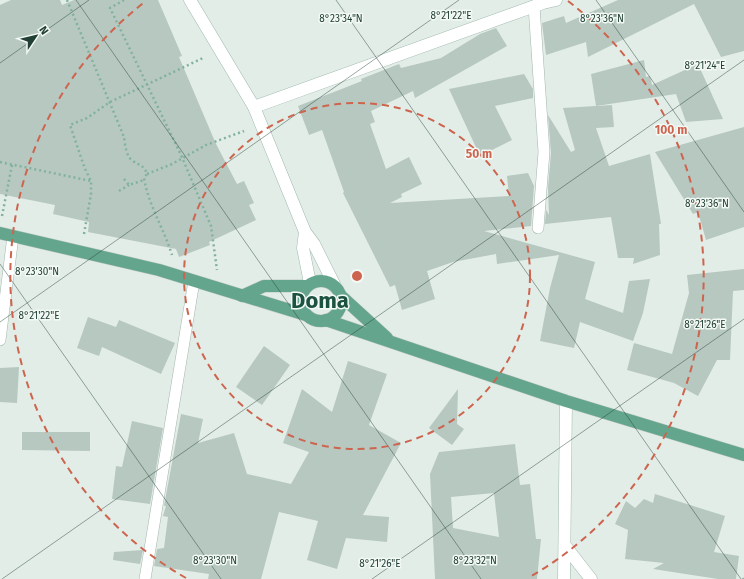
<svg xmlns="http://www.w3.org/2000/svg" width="744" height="579" font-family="'Fira Sans',sans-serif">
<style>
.building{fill:#b7c8c0;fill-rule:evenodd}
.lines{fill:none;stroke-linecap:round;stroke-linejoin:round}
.lane-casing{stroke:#a4b5ae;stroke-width:12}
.secondary-casing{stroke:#a0b9ae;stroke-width:13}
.primary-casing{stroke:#c1c9c6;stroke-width:13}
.path{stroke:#81b29e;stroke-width:2.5;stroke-dasharray:2 3;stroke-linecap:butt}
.lane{stroke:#fff;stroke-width:11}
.secondary{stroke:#fff;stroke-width:12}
.primary{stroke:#64a58e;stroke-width:12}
.ticks{fill:none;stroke:#213f34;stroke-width:1;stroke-opacity:0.45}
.ring{fill:none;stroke:#cd644e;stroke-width:2;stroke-dasharray:7 5}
.labels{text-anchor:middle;stroke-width:3;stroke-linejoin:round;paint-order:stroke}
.town-label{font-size:22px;font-weight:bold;fill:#1c5240;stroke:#f3f9f5}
.ticks-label{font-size:10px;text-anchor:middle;fill:#213f34;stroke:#f3f9f5;stroke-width:3;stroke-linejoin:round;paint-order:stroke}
.centre{fill:#cd644e;stroke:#f3f9f5;stroke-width:2}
.ring-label{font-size:12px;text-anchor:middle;font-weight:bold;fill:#cd644e;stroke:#f3f9f5;stroke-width:3;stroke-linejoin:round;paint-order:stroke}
</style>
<rect width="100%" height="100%" fill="#e2ede7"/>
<g class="building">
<polygon points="11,0 60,0 62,5 74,0 158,0 182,56 179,57 216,144 237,184 244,181 254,203 249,205 256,220 209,242 210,245 179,257 176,249 88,232 89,222 53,214 55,205 0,194 0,5"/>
<polygon points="618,0 744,0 744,51 721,57 694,4 588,57 586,42 546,55 542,23 564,16 566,23"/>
<polygon points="496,28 507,46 415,98 413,91 371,111 375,122 370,124 386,169 409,157 422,184 401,194 402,197 390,203 509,196 507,176 528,173 534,186 531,226 484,231 595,262 585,299 623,313 629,281 650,279 643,313 633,341 580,322 574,348 540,341 550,288 559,255 497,264 496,254 453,262 427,271 435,299 402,310 395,285 390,287 343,193 344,192 322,130 309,135 298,106 362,81 361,79 399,64 401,68 441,58 480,34"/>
<polygon points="644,60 646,77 650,76 652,85 698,64 723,119 686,122 676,94 596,106 591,74"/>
<polygon points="524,74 533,89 533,98 495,106 512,140 480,156 449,89"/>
<polygon points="612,105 614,127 596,128 609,166 650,154 661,224 659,224 660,255 633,264 634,258 618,258 611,217 545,224 546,210 549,215 548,188 551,153 548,115 571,152 575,150 563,108"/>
<polygon points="744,127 744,227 706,240 698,212 693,214 655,152"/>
<polygon points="744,269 744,290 733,291 730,360 717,360 698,396 674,383 627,370 634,343 672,354 689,293 687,275"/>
<polygon points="88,317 116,327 119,320 175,343 161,374 102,347 99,356 77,348"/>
<polygon points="264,346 290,365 262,405 236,387"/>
<polygon points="348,361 387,374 369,425 401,443 363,515 389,517 387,542 346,538 337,569 307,560 318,521 279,512 261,579 208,579 209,574 154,566 157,549 164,548 168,517 163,516 166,506 164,506 181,414 203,419 198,443 234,433 247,474 291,484 309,452 283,443 302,389 332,412"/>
<polygon points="19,367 17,403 0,402 0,368"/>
<polygon points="458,389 457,424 464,429 452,445 429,428"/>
<polygon points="132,421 163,428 150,504 112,499 116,466 122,467"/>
<polygon points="22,432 90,432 90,451 22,450"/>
<path d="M515,444L520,485L530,484L536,539H541L537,579H435L430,474L439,452ZM494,493L499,537L453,528L451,497Z"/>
<polygon points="655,494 725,516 714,552 739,556 736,579 718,579 653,569 664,563 625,559 628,530 615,524 626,501 635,508 644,499 653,503"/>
<polygon points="143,550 140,564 113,560 114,552"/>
</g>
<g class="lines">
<defs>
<g id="lane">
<polyline points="534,6 544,152 538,228"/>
<polyline points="0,340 13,236"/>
<polyline points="145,579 194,281"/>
</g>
<g id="secondary">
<polyline points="190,0 254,107 305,232 314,244 335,286"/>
<polyline points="254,107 543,3 556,0"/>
<polyline points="305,232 303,248 310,283"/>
<polyline points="566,547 591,579"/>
<polyline points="564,579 566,401"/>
</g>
<g id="primary">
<polyline points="0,233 159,270 306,315"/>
<circle cx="321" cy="301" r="20"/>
<polyline points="340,295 387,338"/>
<polyline points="242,296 264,286 306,286"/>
<polyline points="326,320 566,401 744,455"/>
</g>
</defs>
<use href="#lane" class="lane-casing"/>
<use href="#secondary" class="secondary-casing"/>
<use href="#primary" class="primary-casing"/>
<g class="path">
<path d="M67,0L124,137C125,144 126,157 133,161C140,166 144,165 147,174L144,178C148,204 164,229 172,255"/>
<polyline points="124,0 110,8 181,155 211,226 217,270"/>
<polyline points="0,162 91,181"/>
<polyline points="147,174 172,164 206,145 244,131"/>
<polyline points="124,179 129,185 144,180"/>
<polyline points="119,191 129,185"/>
<polyline points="2,216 12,165"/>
<polyline points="84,234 91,194 91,181 85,169 70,125 87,118 110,102 203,58"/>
</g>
<use href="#lane" class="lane"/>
<use href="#secondary" class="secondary"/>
<use href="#primary" class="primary"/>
</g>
<path class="ticks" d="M76,0L481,579M336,0L741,579M596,0L744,212M0,63L89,0M0,264L221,579M0,322L459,0M2,579L744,60M372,579L744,319M742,579L744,578"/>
<g class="ring">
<circle cx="357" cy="276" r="173"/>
<path d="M186 578A347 347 0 0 1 146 1M568 1A347 347 0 0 1 528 578"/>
</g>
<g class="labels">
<g class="town-label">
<text x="320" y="308">Doma</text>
</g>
</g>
<g class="ticks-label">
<text x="451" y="19">8°21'22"E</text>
<text x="341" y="22">8°23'34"N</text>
<text x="602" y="22">8°23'36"N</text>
<text x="705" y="69">8°21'24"E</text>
<text x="707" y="207">8°23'36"N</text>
<text x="37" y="275">8°23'30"N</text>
<text x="39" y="319">8°21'22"E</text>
<text x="705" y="328">8°21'26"E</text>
<text x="215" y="564">8°23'30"N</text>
<text x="475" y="564">8°23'32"N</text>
<text x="380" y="567">8°21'26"E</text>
</g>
<circle cx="357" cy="276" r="6" class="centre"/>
<g class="ring-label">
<text x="671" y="134">100 m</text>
<text x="479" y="158">50 m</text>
</g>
<g transform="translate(36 36) rotate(55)" stroke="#f3f9f5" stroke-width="3" paint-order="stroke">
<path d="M0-3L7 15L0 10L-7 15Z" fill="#213f34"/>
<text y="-6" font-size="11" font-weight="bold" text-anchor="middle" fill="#213f34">N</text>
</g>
</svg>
